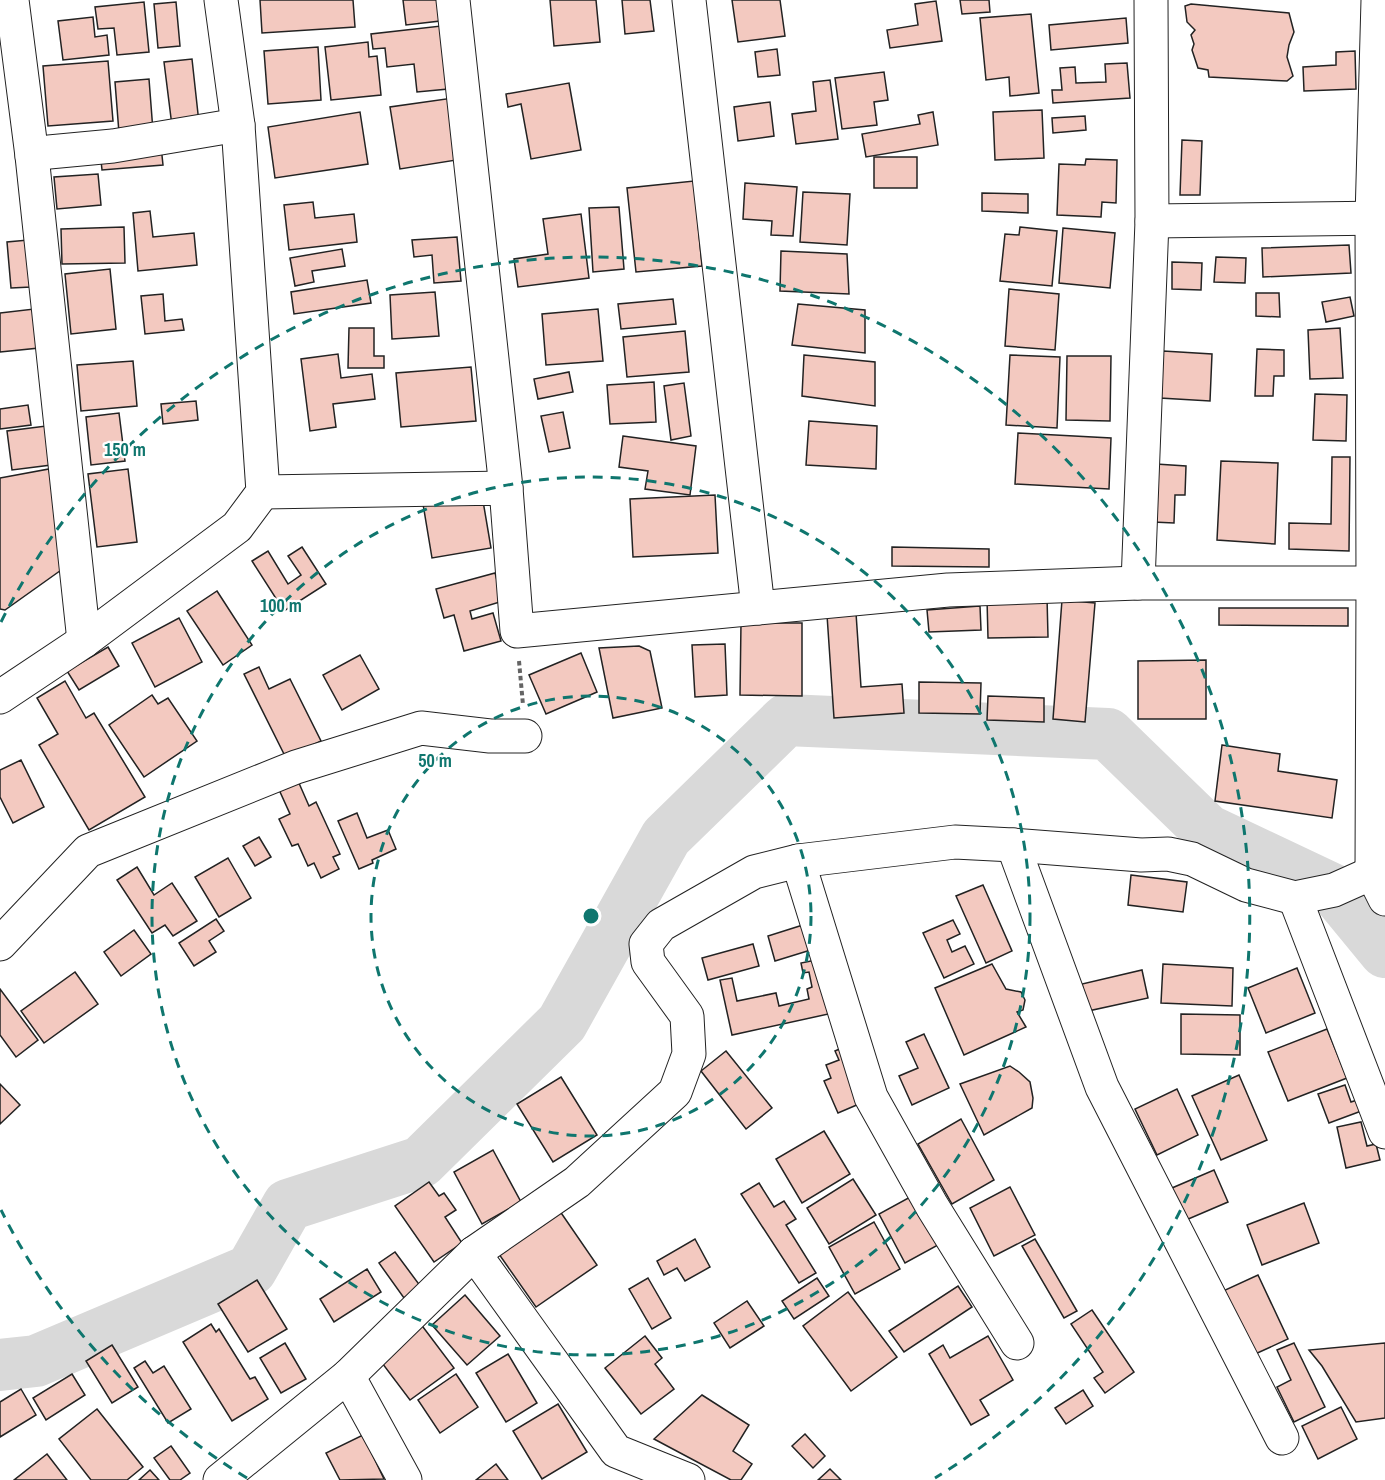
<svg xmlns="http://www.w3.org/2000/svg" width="1385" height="1480" font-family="'Archivo Narrow',sans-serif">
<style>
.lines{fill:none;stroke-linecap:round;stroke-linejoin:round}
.river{stroke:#d9d9d9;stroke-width:52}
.building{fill:#f3c9c0;stroke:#222;stroke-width:1.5}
.minor-casing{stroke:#222;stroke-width:35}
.major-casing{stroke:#222;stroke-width:35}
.path{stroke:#646464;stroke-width:4;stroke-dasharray:4.5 3;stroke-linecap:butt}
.minor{stroke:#fff;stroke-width:33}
.major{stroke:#fff;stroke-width:33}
.ring{fill:none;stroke:#0f766e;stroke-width:3;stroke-dasharray:10 8}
.centre{fill:#0f766e;stroke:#fff;stroke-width:3}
.ring-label{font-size:18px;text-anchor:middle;font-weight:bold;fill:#0f766e;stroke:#fff;stroke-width:4.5;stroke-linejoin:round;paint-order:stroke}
</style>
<rect width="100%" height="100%" fill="#fff"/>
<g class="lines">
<polyline class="river" points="0,1365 36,1361 251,1270 288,1205 421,1162 562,1023 666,837 786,720 1108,734 1207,830 1334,890 1385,952"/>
</g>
<g class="building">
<polygon points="260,0 353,0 355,27 262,33"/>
<polygon points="403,0 438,0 440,21 406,25"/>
<polygon points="550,0 596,0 600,42 554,46"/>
<polygon points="622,0 650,0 654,31 625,34"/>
<polygon points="732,0 780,0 785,36 738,42"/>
<polygon points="960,0 989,0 990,12 962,14"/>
<polygon points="936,1 942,41 890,48 887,30 918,25 915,4"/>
<polygon points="144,2 149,52 117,55 114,28 98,29 95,7"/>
<polygon points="176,2 180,46 158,48 154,4"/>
<polygon points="1191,4 1289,13 1294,32 1289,45 1287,57 1293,76 1287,81 1209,77 1208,70 1198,68 1192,50 1194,44 1191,35 1195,30 1187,22 1185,6"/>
<polygon points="1031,14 1039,93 1010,96 1009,77 986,80 980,18"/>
<polygon points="93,17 95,37 107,35 109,55 63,60 58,21"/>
<polygon points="1126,18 1128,43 1051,50 1049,25"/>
<polygon points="441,26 448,89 417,92 414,64 387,67 385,48 373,49 371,34"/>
<polygon points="368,42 369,57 377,56 381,95 331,100 325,47"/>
<polygon points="318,47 321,100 268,104 264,51"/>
<polygon points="777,49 780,75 758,77 755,52"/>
<polygon points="1355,51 1356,89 1304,91 1303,67 1336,65 1336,52"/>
<polygon points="192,59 199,123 172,126 164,62"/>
<polygon points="108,61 113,121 48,126 43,66"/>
<polygon points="1127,63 1130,98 1053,103 1052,90 1062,90 1060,68 1075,67 1076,83 1106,82 1105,64"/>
<polygon points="884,72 888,100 874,102 877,125 842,129 835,78"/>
<polygon points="149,79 153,131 119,133 115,82"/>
<polygon points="830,80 838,139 796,144 792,114 816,111 813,82"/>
<polygon points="569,83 581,150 531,159 521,104 508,107 506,94"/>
<polygon points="453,98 463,159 400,169 390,107"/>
<polygon points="770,102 774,136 738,141 734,107"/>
<polygon points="1042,110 1044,158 995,160 993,112"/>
<polygon points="360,112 368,164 275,178 268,127"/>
<polygon points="933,112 938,145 866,157 862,134 920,124 918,115"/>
<polygon points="1085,116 1086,130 1053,133 1052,118"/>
<polygon points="1182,140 1202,141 1200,195 1180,195"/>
<polygon points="161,146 163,165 102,170 100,151"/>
<rect x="874" y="157" width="43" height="31"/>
<polygon points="1086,159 1117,160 1116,203 1102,202 1101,217 1057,215 1059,164 1085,165"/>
<polygon points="98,174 101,205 57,209 54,177"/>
<polygon points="694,181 702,266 636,272 627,188"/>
<polygon points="745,183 797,187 793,236 771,235 772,221 743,219"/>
<polygon points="803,192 850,194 847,245 800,242"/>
<polygon points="982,193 1028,194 1028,213 982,211"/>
<polygon points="313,202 315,218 354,214 357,242 289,250 284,205"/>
<polygon points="619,207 624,269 593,272 589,208"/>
<polygon points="150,211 153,237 194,233 197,265 138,271 133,213"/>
<polygon points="581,214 589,278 518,287 514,259 548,254 543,219"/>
<polygon points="124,227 125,263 62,264 61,229"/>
<polygon points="1020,227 1057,231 1052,286 1000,281 1005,234 1019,235"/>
<polygon points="1063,228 1115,233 1110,288 1059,283"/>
<polygon points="457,237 461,281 434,283 432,255 414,257 412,240"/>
<polygon points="28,240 31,287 11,288 7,242"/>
<polygon points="1349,245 1351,273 1263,277 1262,248"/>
<polygon points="342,249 345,266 312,271 314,282 295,286 290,258"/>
<polygon points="781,251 847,254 849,294 780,291"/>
<polygon points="1216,257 1246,258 1245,283 1214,282"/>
<polygon points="1172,262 1202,263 1201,290 1172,289"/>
<polygon points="110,269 116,329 71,334 65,274"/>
<polygon points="367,280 371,303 294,314 291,292"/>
<polygon points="1009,289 1059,294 1055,350 1005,346"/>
<polygon points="435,292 439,336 392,339 390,295"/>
<polygon points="1256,293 1279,293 1280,317 1256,316"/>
<polygon points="163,294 165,321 182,319 184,330 145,334 141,296"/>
<polygon points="1350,297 1354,316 1326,322 1322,302"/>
<polygon points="673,299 676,324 621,329 618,304"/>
<polygon points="798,304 865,310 865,353 792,345"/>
<polygon points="34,309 39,348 0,352 0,313"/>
<polygon points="598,309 603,361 546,365 542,314"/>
<polygon points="349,328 374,328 374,356 384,356 384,368 348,368"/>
<polygon points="1340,328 1343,378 1310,379 1308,330"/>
<polygon points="685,331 689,372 627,377 623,337"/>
<polygon points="1257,349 1284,350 1284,376 1274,376 1273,396 1255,396"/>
<polygon points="1163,351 1212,354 1210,401 1160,398"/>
<polygon points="338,354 341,378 372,374 375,399 333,404 336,427 310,431 301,359"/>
<polygon points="804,355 875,362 875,406 802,396"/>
<polygon points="1010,355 1060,357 1057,428 1006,425"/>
<polygon points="1067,356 1111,356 1110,421 1066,420"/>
<polygon points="133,361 137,406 81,411 77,365"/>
<polygon points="471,367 476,421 401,427 396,373"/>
<polygon points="569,372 573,392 538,399 534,379"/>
<polygon points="654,382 656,422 610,424 607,385"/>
<polygon points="684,383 691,436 671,440 664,386"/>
<polygon points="1315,394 1347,395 1346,441 1313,440"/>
<polygon points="196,401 198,420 163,424 161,404"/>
<polygon points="28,405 31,425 0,429 0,409"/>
<polygon points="563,412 570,448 549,452 541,416"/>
<polygon points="119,413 125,461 91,465 86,417"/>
<polygon points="809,421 877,426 876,469 806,465"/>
<polygon points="54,425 59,464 12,470 7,431"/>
<polygon points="1018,433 1111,438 1109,489 1015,484"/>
<polygon points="623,436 696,446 690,495 645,489 648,471 619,467"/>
<polygon points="1332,457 1350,457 1349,551 1289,549 1289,523 1331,524"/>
<polygon points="1221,461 1278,463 1275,544 1217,540"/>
<polygon points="1156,464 1186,466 1185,495 1175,495 1174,523 1153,522"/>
<polygon points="49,469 64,568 5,610 0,609 0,478"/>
<polygon points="128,469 137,542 97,547 88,474"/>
<polygon points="482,495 491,548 432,558 423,504"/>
<polygon points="715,495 718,553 633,557 630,499"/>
<polygon points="302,547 326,584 284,611 252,561 268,551 288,584 301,575 288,556"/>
<polygon points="892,547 989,549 989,567 892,566"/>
<polygon points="495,573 503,601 470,611 472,619 493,613 501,641 464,651 454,615 444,618 436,589"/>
<polygon points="217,591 252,645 223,665 187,611"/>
<polygon points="1047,597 1048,637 988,638 987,599"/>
<polygon points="1062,600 1095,603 1085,722 1053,719"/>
<polygon points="980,606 981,630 929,632 927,610"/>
<polygon points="1219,608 1348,608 1348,626 1219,625"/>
<polygon points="856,613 861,687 902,684 904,713 834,718 827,615"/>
<polygon points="179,618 202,662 155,687 132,643"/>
<polygon points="741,623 802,623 802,696 740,695"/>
<polygon points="725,644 727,695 695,697 692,645"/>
<polygon points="639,646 650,651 662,708 613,718 599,648"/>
<polygon points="108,647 119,666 79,690 67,671"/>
<polygon points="581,653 597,692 546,714 529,675"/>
<polygon points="360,655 379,689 342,710 323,675"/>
<polygon points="1206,660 1206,719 1138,719 1138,661"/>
<polygon points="259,667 269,689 290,679 321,741 286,758 244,674"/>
<polygon points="65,681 86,718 94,713 145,797 89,830 39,745 58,734 37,698"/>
<polygon points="919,682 981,683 980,714 919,713"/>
<polygon points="152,695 158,704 168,698 197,741 144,777 109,725"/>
<polygon points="988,696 1044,698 1044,722 987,720"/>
<polygon points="1222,745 1280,754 1278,771 1337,780 1332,818 1215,801"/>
<polygon points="21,760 44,807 13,823 0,797 0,770"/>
<polygon points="295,774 309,806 316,802 340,854 333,857 339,869 321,878 314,863 308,866 298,844 292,846 279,819 290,814 276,783"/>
<polygon points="357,813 367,838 388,830 396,849 372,860 373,863 359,869 338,821"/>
<polygon points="259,837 271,857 255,866 243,846"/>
<polygon points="228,858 251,898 219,917 195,877"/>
<polygon points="137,867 154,895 172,883 197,921 173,936 165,925 152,933 117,880"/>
<polygon points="1131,875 1187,882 1183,912 1128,905"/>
<polygon points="983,885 1012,951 986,963 956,896"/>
<polygon points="216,919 224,931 209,941 216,952 194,966 179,943"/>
<polygon points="953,920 960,934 947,940 952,952 965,946 974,964 944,978 923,933"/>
<polygon points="806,924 814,949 775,961 768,936"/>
<polygon points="134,930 151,954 121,976 104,952"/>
<polygon points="753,944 759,966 708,980 702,958"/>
<polygon points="821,959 833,1013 732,1035 720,980 732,978 737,1001 776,993 779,1006 809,999 807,989 812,987 809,972 803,973 801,963"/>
<polygon points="992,964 1006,989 1021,992 1025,1000 1023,1010 1017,1012 1026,1027 964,1055 935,988"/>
<polygon points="1163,964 1233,968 1232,1006 1161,1003"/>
<polygon points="1297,968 1315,1013 1266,1033 1248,988"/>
<polygon points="1142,970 1148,998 1088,1011 1082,984"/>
<polygon points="75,972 98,1004 44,1043 21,1011"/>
<polygon points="0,989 38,1040 16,1057 0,1035"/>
<polygon points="1181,1014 1240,1015 1240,1055 1181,1054"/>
<polygon points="1327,1029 1347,1078 1288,1101 1268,1052"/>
<polygon points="924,1034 949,1088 912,1105 899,1076 918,1068 906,1042"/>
<polygon points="844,1047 866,1101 838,1113 824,1081 831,1078 826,1065 839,1060 835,1051"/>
<polygon points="726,1051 772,1108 746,1129 701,1071"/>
<polygon points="1010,1066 1019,1072 1030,1082 1033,1098 1032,1108 984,1135 960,1084"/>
<polygon points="1239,1075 1267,1140 1221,1160 1192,1096"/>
<polygon points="561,1077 597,1135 553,1162 517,1104"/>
<polygon points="0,1084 20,1105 0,1124"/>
<polygon points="1345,1085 1351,1102 1360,1099 1364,1110 1329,1123 1318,1094"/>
<polygon points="1177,1089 1198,1135 1157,1155 1135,1109"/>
<polygon points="961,1119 994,1180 952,1204 918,1144"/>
<polygon points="1361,1122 1367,1146 1376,1144 1380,1160 1346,1168 1337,1127"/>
<polygon points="824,1131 850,1174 802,1203 776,1159"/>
<polygon points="493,1150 521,1202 482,1224 454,1172"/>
<polygon points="1214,1170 1228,1202 1186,1220 1172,1188"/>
<polygon points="853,1179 876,1215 829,1244 807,1208"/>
<polygon points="429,1182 439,1196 444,1193 456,1210 445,1217 462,1243 434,1262 395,1206"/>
<polygon points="759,1183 774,1207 784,1201 796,1219 786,1225 816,1273 799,1283 741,1194"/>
<polygon points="1010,1187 1035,1235 994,1256 970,1208"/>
<polygon points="912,1196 938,1245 905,1263 879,1214"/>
<polygon points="1304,1203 1319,1243 1262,1265 1247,1225"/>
<polygon points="555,1204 597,1265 536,1307 494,1247"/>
<polygon points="874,1222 900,1269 855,1294 829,1247"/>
<polygon points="695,1239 710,1267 685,1281 677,1268 664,1275 657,1261"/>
<polygon points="1035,1239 1077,1311 1064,1318 1022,1246"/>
<polygon points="395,1252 421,1287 404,1298 379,1263"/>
<polygon points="367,1269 381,1292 334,1322 320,1299"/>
<polygon points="1258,1275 1288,1339 1253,1355 1223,1291"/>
<polygon points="648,1278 671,1318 652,1329 629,1289"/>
<polygon points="817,1278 829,1296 794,1319 782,1301"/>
<polygon points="257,1280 287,1329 248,1352 218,1304"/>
<polygon points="958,1286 972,1307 904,1352 889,1331"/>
<polygon points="848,1292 897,1357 851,1391 803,1326"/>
<polygon points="465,1295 500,1336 467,1365 432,1325"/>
<polygon points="747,1301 764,1326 730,1348 714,1323"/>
<polygon points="1092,1310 1134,1372 1105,1393 1094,1378 1103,1372 1071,1324"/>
<polygon points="420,1323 454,1368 410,1400 376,1355"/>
<polygon points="211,1324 216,1332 219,1329 250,1379 255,1377 268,1399 232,1421 183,1342"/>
<polygon points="645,1336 662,1358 655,1364 674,1389 641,1414 605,1368"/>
<polygon points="988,1336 1013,1380 980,1400 989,1415 971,1425 929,1354 943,1345 950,1358"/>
<polygon points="285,1343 306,1379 281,1393 260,1358"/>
<polygon points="1294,1343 1325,1407 1294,1422 1277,1387 1291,1380 1277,1350"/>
<polygon points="1385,1343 1385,1418 1356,1422 1322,1366 1309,1350"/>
<polygon points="112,1345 138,1387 112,1403 86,1361"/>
<polygon points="508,1354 537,1403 506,1422 476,1373"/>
<polygon points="145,1361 153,1373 164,1366 191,1409 168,1423 134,1368"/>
<polygon points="72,1374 85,1395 46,1420 33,1398"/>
<polygon points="456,1374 478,1407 440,1433 418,1400"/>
<polygon points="21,1389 36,1415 0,1437 0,1402"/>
<polygon points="1083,1390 1093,1406 1066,1424 1055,1408"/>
<polygon points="702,1395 749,1425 733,1451 752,1464 741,1480 731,1480 654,1439"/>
<polygon points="558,1404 587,1452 542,1479 513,1431"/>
<polygon points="1341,1407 1357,1439 1318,1459 1302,1426"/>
<polygon points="97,1409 143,1467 127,1480 91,1480 59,1439"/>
<polygon points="805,1434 825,1456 813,1468 792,1446"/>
<polygon points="363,1435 384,1479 340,1480 326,1453"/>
<polygon points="171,1446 190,1473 180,1480 170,1480 154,1458"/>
<polygon points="47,1454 67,1480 14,1480"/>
<polygon points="496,1464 508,1480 476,1480"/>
<polygon points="830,1469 841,1480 818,1480"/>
<polygon points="150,1470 159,1480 139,1480"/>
</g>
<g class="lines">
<defs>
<g id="minor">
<polyline points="12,0 32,156 84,641"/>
<polyline points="453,0 506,488"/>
<polyline points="689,0 758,608"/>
<polyline points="1378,0 1372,218 1373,583 1385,583"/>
<polyline points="32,156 49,152 113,146 238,125"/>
<polyline points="1152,221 1385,218"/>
<polyline points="263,492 506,488 517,631 948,590 1138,583 1373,583 1372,873 1385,899"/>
<polyline points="1138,583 1152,221 1151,0"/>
<polyline points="1013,845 1102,1087 1282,1438"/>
<polyline points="798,861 871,1097 932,1206 1017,1343"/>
<polyline points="1295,898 1385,1132"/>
<polyline points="0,944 88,851 296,767 421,728 490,736 525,736"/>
<polyline points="474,1253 616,1451 688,1480"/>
<polyline points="348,1376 405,1480"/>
<polyline points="220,1480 348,1376 474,1253 577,1182 675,1092 689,1054 687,1016 648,962 646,944 661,925 754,872 798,861 955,842 1013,845 1141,855 1168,854 1192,859 1246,885 1295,898 1334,890 1372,873"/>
</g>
<polyline id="major" points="0,697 84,641 237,527 263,492 238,125 221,0"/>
</defs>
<use href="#minor" class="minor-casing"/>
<use href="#major" class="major-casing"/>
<polyline class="path" points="519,661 523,705"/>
<use href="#minor" class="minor"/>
<use href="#major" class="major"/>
</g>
<g class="ring">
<circle cx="591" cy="916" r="220"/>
<circle cx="591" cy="916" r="439"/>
<path d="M247 1478A659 659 0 0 1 1 1210M1 622A659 659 0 1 1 935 1478"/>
</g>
<circle cx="591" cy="916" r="9" class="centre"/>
<g class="ring-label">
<text x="125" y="456">150 m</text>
<text x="281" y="612">100 m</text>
<text x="435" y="767">50 m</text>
</g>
</svg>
